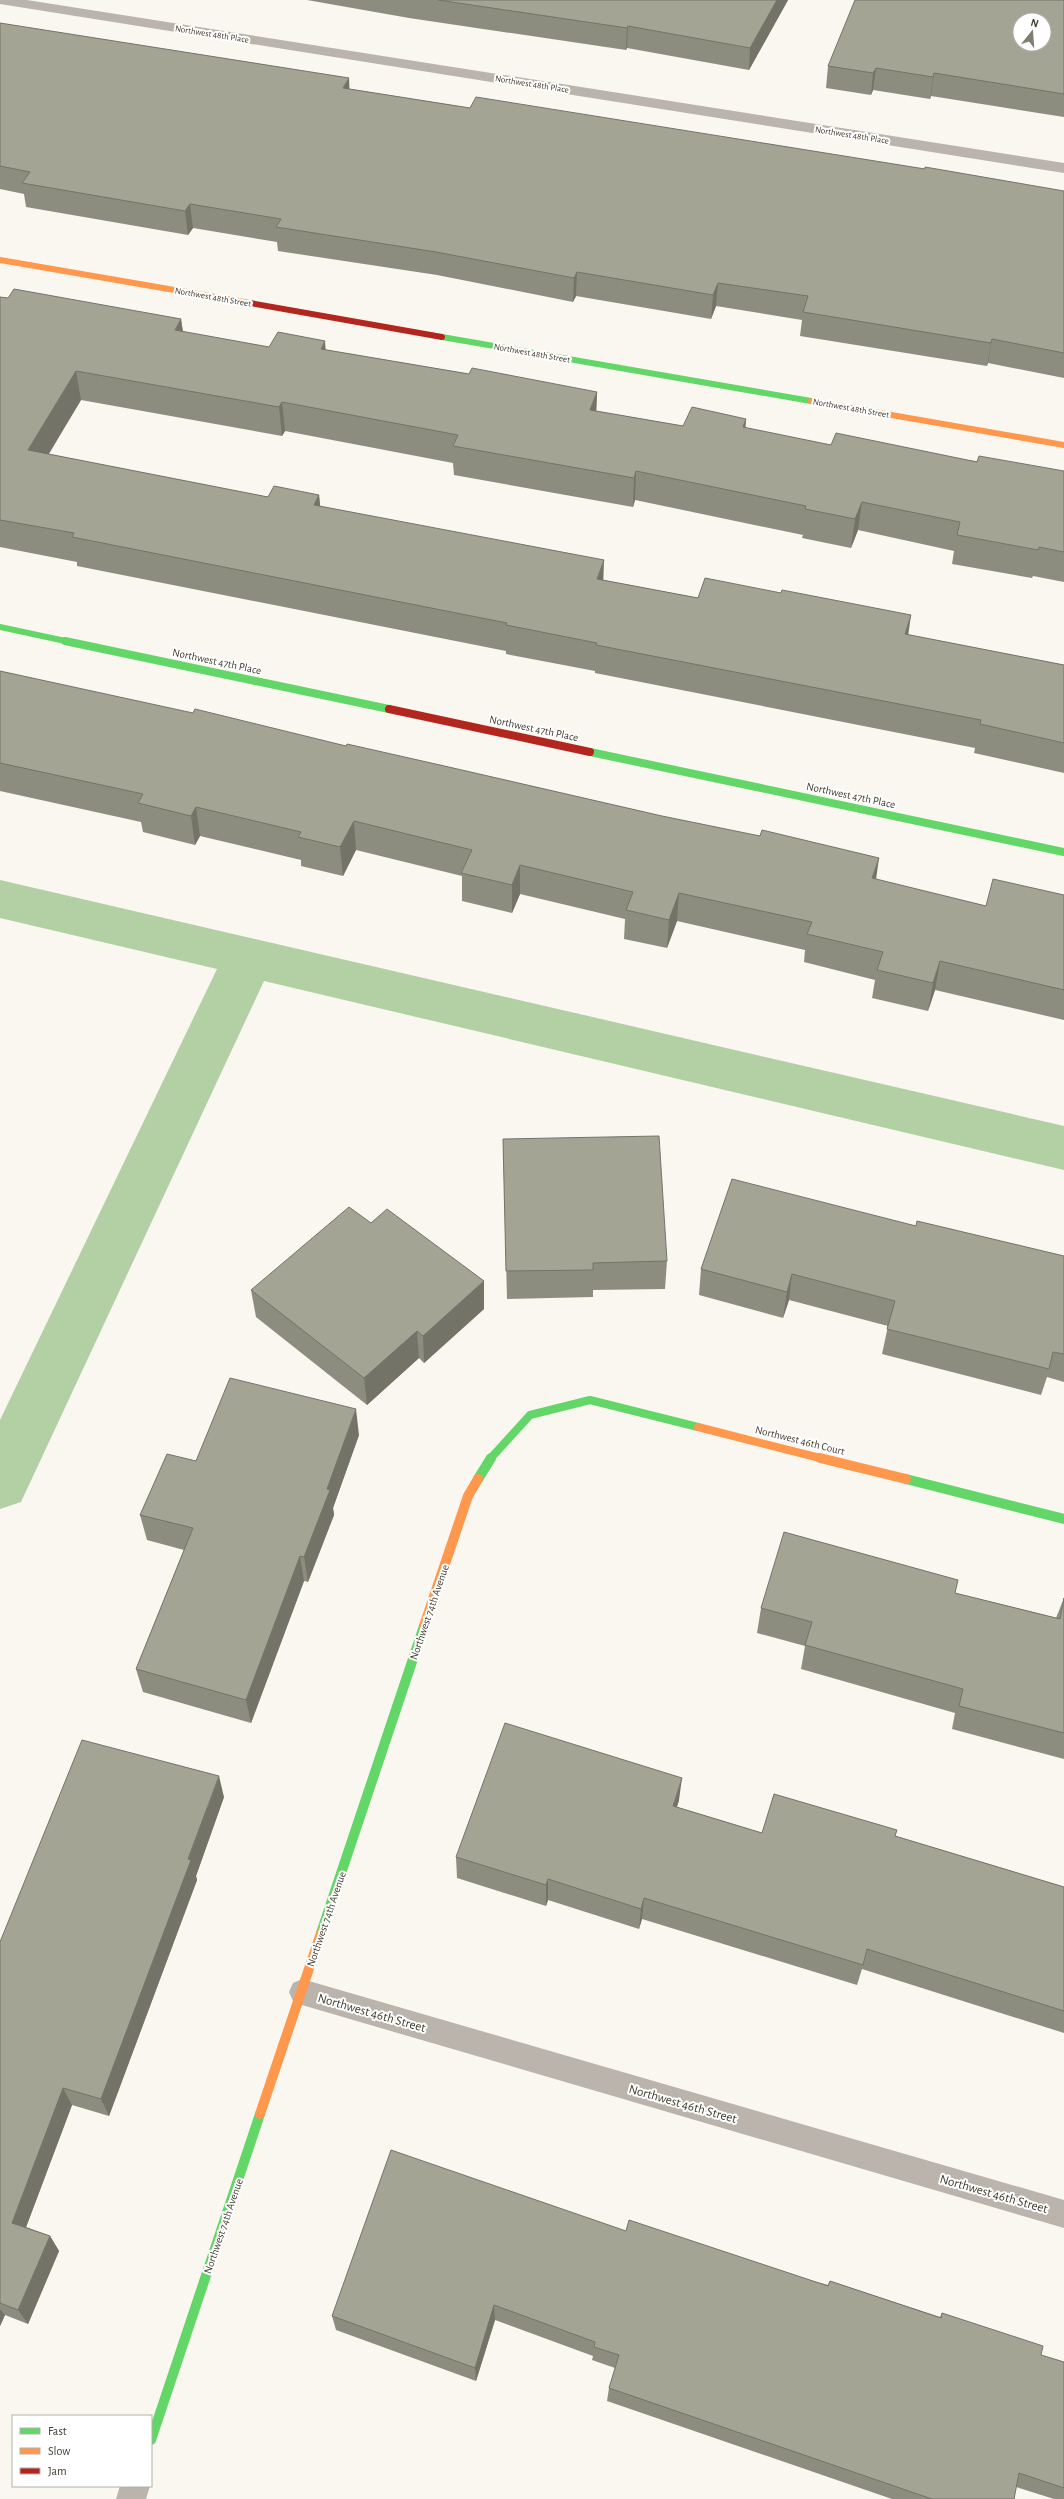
<svg xmlns="http://www.w3.org/2000/svg" width="1064" height="2499" font-family="'Alegreya Sans',sans-serif">
<style>
.lines{fill:none;stroke-linecap:round;stroke-linejoin:round}
.canal{fill:#b3d0a5;fill-rule:evenodd}
.street{fill:#bab4ad;fill-rule:evenodd}
.fast-far2{stroke:#63d668;stroke-width:6}
.fast-far1{stroke:#63d668;stroke-width:8}
.fast{stroke:#63d668;stroke-width:10}
.slow-far2{stroke:#ff974d;stroke-width:6}
.slow-far1{stroke:#ff974d;stroke-width:8}
.slow{stroke:#ff974d;stroke-width:10}
.jam-far1{stroke:#b3261e;stroke-width:6}
.jam{stroke:#b3261e;stroke-width:8}
.wall{fill:#8d8d7f}
.shaded-wall{fill:#737368}
.building{fill:#a4a494;stroke:#737368;fill-rule:evenodd}
.labels{text-anchor:middle;stroke-width:4;stroke-linejoin:round;paint-order:stroke}
.far-street-label{font-size:9px;fill:#403b2d;stroke:#fff}
.street-label{font-size:11px;fill:#403b2d;stroke:#fff}
.near-street-label{font-size:13px;fill:#403b2d;stroke:#fff}
</style>
<rect width="100%" height="100%" fill="#faf7f0"/>
<g class="lines">
<polygon class="canal" points="0,880 1064,1126 1064,1170 264,981 21,1502 0,1509 0,1420 217,969 0,918"/>
<g class="street">
<polygon points="0,0 27,0 1064,163 1064,173 0,4"/>
<polygon points="302,1979 1064,2200 1064,2228 302,2005 293,2001 289,1992 293,1983"/>
<polygon points="120,2486 150,2486 146,2499 116,2499"/>
</g>
<g class="fast-far2">
<polyline points="442,337 811,401"/>
<polyline points="0,627 70,642"/>
</g>
<g class="fast-far1">
<polyline points="65,641 389,709"/>
<polyline points="590,752 1064,852"/>
<polyline points="490,1459 530,1415 590,1400 698,1427"/>
</g>
<g class="fast">
<polyline points="478,1479 491,1458"/>
<polyline points="906,1479 1064,1519"/>
<polyline points="321,1933 424,1626"/>
<polyline points="151,2440 260,2114"/>
</g>
<g class="slow-far2">
<polyline points="0,260 250,303"/>
<polyline points="811,401 1064,445"/>
</g>
<polyline class="slow-far1" points="698,1427 824,1459"/>
<g class="slow">
<polyline points="820,1458 906,1479"/>
<polyline points="424,1626 468,1496 478,1479"/>
<polyline points="260,2114 321,1933"/>
</g>
<polyline class="jam-far1" points="250,303 442,337"/>
<polyline class="jam" points="389,709 590,752"/>
</g>
<g class="wall">
<polygon points="307,0 788,0 749,70 627,48 626,50 409,18"/>
<polygon points="1064,0 1064,117 931,96 930,99 873,90 871,95 826,88 828,66"/>
<polygon points="0,23 350,89 470,108 925,169 1064,191 1064,378 988,363 987,366 800,336 802,320 716,306 711,319 576,296 573,302 437,275 278,251 277,242 193,228 188,235 26,207 24,194 0,189"/>
<polygon points="0,297 8,298 181,319 183,332 269,347 326,350 469,374 597,392 596,411 683,426 746,419 745,428 831,445 1064,471 1064,582 1033,576 1032,578 952,564 954,551 858,530 851,548 802,538 803,535 635,500 633,507 454,475 453,463 285,431 282,436 81,400 48,454 268,497 319,495 320,506 603,580 698,598 908,635 1064,665 1064,773 974,753 975,748 595,673 595,671 506,654 506,651 77,566 77,562 0,547"/>
<polygon points="0,671 986,906 1064,895 1064,1020 935,990 928,1011 872,998 875,980 804,962 805,950 677,921 667,948 624,939 625,919 520,894 512,913 462,901 462,876 356,850 343,876 301,866 301,860 200,836 195,845 143,832 141,822 0,791"/>
<polygon points="503,1139 667,1261 665,1289 593,1290 593,1297 507,1299"/>
<polygon points="371,1223 484,1281 484,1309 424,1363 419,1358 367,1405 256,1317 251,1290"/>
<polygon points="916,1226 1064,1256 1064,1382 1047,1377 1041,1395 882,1354 888,1326 789,1300 783,1318 699,1295 701,1269"/>
<polygon points="359,1435 333,1508 334,1515 308,1582 304,1581 251,1723 143,1692 136,1669 184,1550 147,1540 140,1515 196,1461"/>
<polygon points="955,1593 1056,1618 1064,1598 1064,1759 952,1729 955,1713 801,1669 805,1646 757,1633 761,1608"/>
<polygon points="224,1797 196,1876 197,1880 109,2116 72,2105 26,2227 50,2236 59,2251 28,2324 5,2315 0,2326 0,1942"/>
<polygon points="679,1800 677,1807 762,1833 895,1836 1064,1887 1064,2033 862,1969 857,1985 642,1919 639,1929 548,1900 546,1906 457,1878 456,1857"/>
<polygon points="626,2231 828,2285 830,2281 940,2317 942,2313 1041,2355 1064,2362 1064,2499 1054,2499 1016,2487 1014,2499 892,2499 607,2401 609,2388 615,2368 592,2360 593,2356 495,2320 476,2381 336,2330 332,2316"/>
</g>
<g class="shaded-wall">
<polygon points="777,0 788,0 749,70 750,48"/>
<polygon points="628,26 627,48 626,50 627,28"/>
<polygon points="876,68 873,90 871,95 873,73"/>
<polygon points="934,73 931,96 930,99 933,77"/>
<polygon points="349,78 350,102 343,88"/>
<polygon points="190,204 193,228 188,235 185,211"/>
<polygon points="577,272 576,296 573,302 574,278"/>
<polygon points="718,283 716,306 711,319 713,295"/>
<polygon points="181,319 185,348 175,330"/>
<polygon points="992,339 988,363 987,366 991,343"/>
<polygon points="325,341 327,370 321,349"/>
<polygon points="76,371 81,400 34,479 28,450"/>
<polygon points="597,392 596,421 590,410"/>
<polygon points="282,402 285,431 282,436 279,407"/>
<polygon points="746,419 744,448 743,427"/>
<polygon points="636,471 635,500 633,507 634,478"/>
<polygon points="319,495 322,523 314,505"/>
<polygon points="862,502 858,530 851,548 855,519"/>
<polygon points="604,560 603,589 597,579"/>
<polygon points="911,615 907,644 905,634"/>
<polygon points="196,807 200,836 195,845 191,816"/>
<polygon points="354,821 356,850 343,876 340,847"/>
<polygon points="879,858 875,887 872,878"/>
<polygon points="520,865 520,894 512,913 512,885"/>
<polygon points="679,893 677,921 667,948 669,920"/>
<polygon points="940,961 935,990 928,1011 933,983"/>
<polygon points="792,1274 789,1300 783,1318 787,1292"/>
<polygon points="484,1281 484,1309 424,1363 423,1336"/>
<polygon points="417,1331 419,1358 367,1405 364,1378"/>
<polygon points="356,1409 359,1435 333,1508 334,1515 308,1582 304,1557 327,1489"/>
<polygon points="300,1556 304,1581 251,1723 246,1700"/>
<polygon points="219,1776 224,1797 196,1876 197,1880 109,2116 101,2099"/>
<polygon points="682,1778 679,1800 670,1828 673,1806"/>
<polygon points="548,1879 548,1900 546,1906 546,1885"/>
<polygon points="644,1898 642,1919 639,1929 641,1909"/>
<polygon points="63,2088 72,2105 22,2238 12,2223"/>
<polygon points="50,2236 59,2251 28,2324 18,2310"/>
<polygon points="494,2305 495,2320 476,2381 475,2368"/>
<polygon points="0,2309 5,2315 0,2326"/>
</g>
<g class="building">
<polygon points="438,0 777,0 750,48 628,26 627,28"/>
<path d="M855,0H1064V94L934,73L933,77L876,68L873,73L828,66ZM1020,20H1044V44H1020Z"/>
<polygon points="0,23 349,78 343,88 470,108 476,97 925,169 925,167 1064,191 1064,353 992,339 991,343 803,312 808,296 718,283 713,295 577,272 574,278 436,252 276,227 281,219 190,204 185,211 22,183 30,172 0,166"/>
<polygon points="14,289 181,319 175,330 269,347 278,332 325,341 321,349 469,374 472,368 597,392 590,410 683,426 692,407 746,419 743,427 831,445 836,433 977,462 979,456 1064,471 1064,552 1039,547 1038,550 957,535 960,522 862,502 855,519 805,509 806,506 636,471 634,478 453,446 458,435 282,402 279,407 76,371 28,450 268,497 274,486 319,495 314,505 604,560 597,579 698,598 705,578 781,593 782,590 911,615 905,634 1064,665 1064,743 980,724 981,720 596,645 597,643 506,625 507,623 72,537 74,533 0,520 0,297 8,298"/>
<polygon points="0,671 193,713 195,709 346,746 347,744 440,765 662,816 760,836 762,830 879,858 872,878 986,906 993,879 1064,895 1064,990 940,961 933,983 877,970 883,952 807,934 812,922 679,893 669,920 626,910 633,892 520,865 512,885 461,873 472,850 354,821 340,847 298,837 301,832 196,807 191,816 138,803 143,794 0,763"/>
<polygon points="659,1136 667,1261 593,1263 593,1270 506,1271 503,1139"/>
<polygon points="732,1179 916,1226 917,1221 1064,1256 1064,1354 1053,1352 1049,1369 887,1329 895,1301 792,1274 787,1292 701,1269"/>
<polygon points="349,1207 371,1223 387,1209 484,1281 423,1336 417,1331 364,1378 251,1290"/>
<polygon points="230,1378 356,1409 327,1489 330,1490 304,1557 300,1556 246,1700 136,1669 193,1528 140,1515 167,1454 196,1461"/>
<polygon points="784,1532 958,1580 955,1593 1060,1619 1064,1598 1064,1733 959,1706 963,1689 805,1645 812,1622 761,1608"/>
<polygon points="505,1723 682,1778 673,1806 762,1833 774,1794 897,1830 895,1836 1064,1887 1064,2011 867,1949 863,1965 644,1898 641,1909 548,1879 546,1885 456,1857"/>
<polygon points="82,1740 219,1776 188,1859 191,1860 101,2099 63,2088 12,2223 50,2236 18,2310 0,2303 0,1942"/>
<polygon points="391,2150 626,2231 629,2220 828,2286 830,2281 941,2318 942,2313 1043,2346 1041,2355 1064,2362 1064,2488 1019,2473 1014,2499 932,2499 609,2388 619,2355 594,2347 595,2342 494,2305 475,2368 332,2316"/>
</g>
<g class="labels">
<g class="far-street-label">
<text transform="translate(212 34) rotate(9)" y="3">Northwest 48th Place</text>
<text transform="translate(532 84) rotate(9)" y="3">Northwest 48th Place</text>
<text transform="translate(852 135) rotate(9)" y="3">Northwest 48th Place</text>
<text transform="translate(213 297) rotate(10)" y="3">Northwest 48th Street</text>
<text transform="translate(532 353) rotate(10)" y="3">Northwest 48th Street</text>
<text transform="translate(851 408) rotate(10)" y="3">Northwest 48th Street</text>
</g>
<g class="street-label">
<text transform="translate(217 661) rotate(12)" y="4">Northwest 47th Place</text>
<text transform="translate(534 728) rotate(12)" y="4">Northwest 47th Place</text>
<text transform="translate(851 795) rotate(12)" y="4">Northwest 47th Place</text>
<text transform="translate(800 1440) rotate(14)" y="4">Northwest 46th Court</text>
<text transform="translate(429 1612) rotate(-71)" y="4">Northwest 74th Avenue</text>
<text transform="translate(326 1919) rotate(-71)" y="4">Northwest 74th Avenue</text>
<text transform="translate(223 2226) rotate(-71)" y="4">Northwest 74th Avenue</text>
</g>
<g class="near-street-label">
<text transform="translate(372 2012) rotate(16)" y="5">Northwest 46th Street</text>
<text transform="translate(683 2103) rotate(16)" y="5">Northwest 46th Street</text>
<text transform="translate(994 2193) rotate(16)" y="5">Northwest 46th Street</text>
</g>
</g>
<rect x="12" y="2415" width="140" height="72" fill="#ffffff" stroke="#b3b1ab"/>
<rect x="20" y="2428" width="20" height="6" fill="#63d668" stroke="#b3b1ab"/>
<text x="48" y="2435" font-size="12" fill="#403b2d">Fast</text>
<rect x="20" y="2448" width="20" height="6" fill="#ff974d" stroke="#b3b1ab"/>
<text x="48" y="2455" font-size="12" fill="#403b2d">Slow</text>
<rect x="20" y="2468" width="20" height="6" fill="#b3261e" stroke="#b3b1ab"/>
<text x="48" y="2475" font-size="12" fill="#403b2d">Jam</text>
<g transform="translate(1032 32) rotate(17)"><circle r="19" fill="#ffffff" stroke="#b3b1ab"/>
<path d="M0-3L7 15L0 10L-7 15Z" fill="#817d71"/>
<text y="-6" font-size="11" font-weight="bold" text-anchor="middle" fill="#403b2d">N</text>
</g>
</svg>
